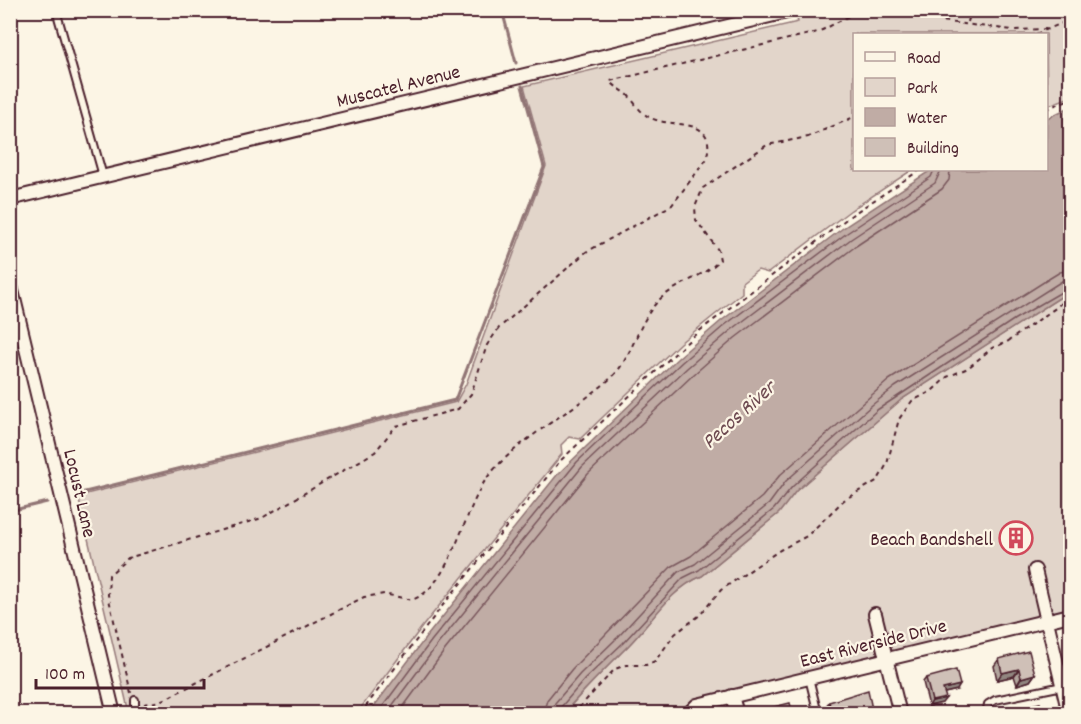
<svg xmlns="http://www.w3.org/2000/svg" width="1081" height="724" font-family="Dekko,sans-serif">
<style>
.green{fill:#e2d5ca;stroke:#967a7a;stroke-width:1.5}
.water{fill:#c0aca5;stroke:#917474;stroke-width:1.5}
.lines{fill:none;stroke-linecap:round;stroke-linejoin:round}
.shore{stroke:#79575c;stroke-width:1.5}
.stream{stroke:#917474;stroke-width:3}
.service-casing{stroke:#4a1f2b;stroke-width:10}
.minor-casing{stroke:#4a1f2b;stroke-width:16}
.path{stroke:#4a1f2b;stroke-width:2;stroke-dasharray:4.5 4.5;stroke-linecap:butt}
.service{stroke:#fcf5e5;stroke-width:6}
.minor{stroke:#fcf5e5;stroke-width:12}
.wall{fill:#b2a59d;stroke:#4a1f2b;stroke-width:1.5}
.shaded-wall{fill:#918680;stroke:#4a1f2b;stroke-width:1.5}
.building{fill:#cfc0b7;stroke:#4a1f2b;stroke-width:1.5}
.labels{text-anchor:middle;stroke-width:4.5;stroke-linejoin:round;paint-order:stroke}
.street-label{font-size:20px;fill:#4a1f2b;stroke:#fcf5e5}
.poi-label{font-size:20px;fill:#4a1f2b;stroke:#fcf5e5;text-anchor:end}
.water-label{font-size:21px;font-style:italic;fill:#6d4950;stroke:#fcf5e5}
</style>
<rect width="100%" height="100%" fill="#fcf5e5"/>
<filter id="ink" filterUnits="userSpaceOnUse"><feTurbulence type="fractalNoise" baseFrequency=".0167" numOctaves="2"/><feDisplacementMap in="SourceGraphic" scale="12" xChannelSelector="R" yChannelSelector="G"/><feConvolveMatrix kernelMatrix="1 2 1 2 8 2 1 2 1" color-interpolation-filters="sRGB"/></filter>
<g filter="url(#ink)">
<g class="green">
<polygon points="795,11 1070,11 1070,97 1047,106 1046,34 854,34 854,170 912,170 851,210 768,273 758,270 742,282 742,293 680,343 580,439 569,437 561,445 562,454 422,627 357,713 129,713 78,496 456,402 466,384 546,166 524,86 798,22"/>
<path d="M1070,291V615L688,713L564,714C584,689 606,668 628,646C652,622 670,589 702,576L779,513L796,491L902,399Z"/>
</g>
<path class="water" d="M1070,107V291L902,399L796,491L779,513L702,576C670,589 652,622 628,646C606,668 584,689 564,713H369L427,636L557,475L678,358L721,321L843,228L931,170H1046L1047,118Z"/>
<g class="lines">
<g class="shore">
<polyline points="377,714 432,640 577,462 682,362 725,325 847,233 931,177 934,170"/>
<polyline points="386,714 438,644 582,467 687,368 730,331 851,239 935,183 941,170"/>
<polyline points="398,714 445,650 588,474 693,375 735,338 856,246 942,189 949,180 950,170"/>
<polyline points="543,714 547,700 572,669 671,567 691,556 762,497 780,475 889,380 1047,280 1060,272 1070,270"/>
<polyline points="552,714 555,703 580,674 618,637 678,572 695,564 769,504 786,481 872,405 895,387 1062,281 1070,279"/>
<polyline points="560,714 561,707 585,679 623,643 683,578 699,570 774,509 792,487 877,410 1015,319 1070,287"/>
</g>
<g class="stream">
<polyline points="502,10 516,63"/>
<polyline points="77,494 455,400 544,167 522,86"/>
<polyline points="10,511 47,502"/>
</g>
<defs>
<g id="service">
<polyline points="56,10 103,176"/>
<polyline points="809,678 818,714"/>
<polyline points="135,700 135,714"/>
<polyline points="986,714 988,704 995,700 1063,686"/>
</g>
<g id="minor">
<polyline points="10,199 795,10"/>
<polyline points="10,282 114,714"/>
<polyline points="1035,570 1069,714"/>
<polyline points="875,614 900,714"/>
<polyline points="732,696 737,714"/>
<polyline points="688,714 697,705 1070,615"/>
</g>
</defs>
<use href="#service" class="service-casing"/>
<use href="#minor" class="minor-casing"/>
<g class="path">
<polyline points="930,10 942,21 955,23 1013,30 1048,29"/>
<polyline points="968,22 971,10"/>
<polyline points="1036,34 1070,20"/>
<polyline points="1046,109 1070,99"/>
<path d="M131,693L108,595L109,575L128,558L262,518L375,452L396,426L458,409L471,394L487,345L499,328L586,252L672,205L706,160C719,115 673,129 651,118C641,114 635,103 628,95C622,90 615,87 610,81L814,33C833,27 847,14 865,10"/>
<path d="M144,704L161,701L364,597L384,594L412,600C453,585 464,505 490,474C523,435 573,412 611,378C632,359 638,321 659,300C676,284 703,277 720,260L718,250L696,220L695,207L703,188L767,145L808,137L854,117"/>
<polyline points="360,714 443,605 560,461 698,332 853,214 920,170"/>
<polyline points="573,714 615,669 626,665 646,665 655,661 675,634 700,615 721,590 780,550 807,536 844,500 878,480 887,464 899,419 912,401 932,391 947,377 968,368 992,348 1007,342 1057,307 1070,293"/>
</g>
<use href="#service" class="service"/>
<use href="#minor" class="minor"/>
</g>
<g class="wall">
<polygon points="1008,533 1026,539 1024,541 1011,545 1007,536"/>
<polygon points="999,659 1035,674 1030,681 1017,685 1014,676 997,680 994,666"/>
<polygon points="926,678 957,690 944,693 942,703 929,706 923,682"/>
<polygon points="829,702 873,714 828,714 825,707"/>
<polygon points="1023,707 1042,714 1020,714 1020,712"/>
<polygon points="770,708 793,714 767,714 767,712"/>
</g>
<g class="shaded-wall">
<polygon points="1026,539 1024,541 1011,545 1013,543"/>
<polygon points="1019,669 1014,676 997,680 1002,673"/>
<polygon points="1035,674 1030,681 1017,685 1021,678"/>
<polygon points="960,685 957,690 940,694 943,689"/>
<polygon points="946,698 942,703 929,706 932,701"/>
</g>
<g class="building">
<polygon points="1025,529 1026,539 1013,543 1008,533"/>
<polygon points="1029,651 1035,674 1021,678 1019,669 1002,673 999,659"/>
<polygon points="956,670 960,685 943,689 946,698 932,701 926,678"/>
<polygon points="868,690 873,714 832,714 829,702"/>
<polygon points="790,703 793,714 772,714 770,708"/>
<polygon points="1040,703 1042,714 1024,714 1023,707"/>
</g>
</g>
<defs>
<symbol id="building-ring" viewBox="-11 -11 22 22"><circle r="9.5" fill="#fcf5e5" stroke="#d1495b" stroke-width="1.5"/><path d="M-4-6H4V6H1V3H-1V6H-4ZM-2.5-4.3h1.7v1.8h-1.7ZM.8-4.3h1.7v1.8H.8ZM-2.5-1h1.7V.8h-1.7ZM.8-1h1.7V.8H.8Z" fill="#d1495b"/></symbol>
</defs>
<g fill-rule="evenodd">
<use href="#building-ring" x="997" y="519" width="38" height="38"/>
</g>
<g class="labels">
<g class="street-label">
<text transform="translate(398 85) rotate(-14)" y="7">Muscatel Avenue</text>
<text transform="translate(81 493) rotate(77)" y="7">Locust Lane</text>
<text transform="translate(873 642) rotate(-14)" y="7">East Riverside Drive</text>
</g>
<g class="poi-label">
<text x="993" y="545">Beach Bandshell</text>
</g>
<g class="water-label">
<text transform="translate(738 414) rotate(-42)" y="7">Pecos River</text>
</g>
</g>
<rect width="1081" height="724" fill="none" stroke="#fcf5e5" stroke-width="36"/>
<rect x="18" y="18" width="1045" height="688" fill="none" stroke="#4a1f2b" stroke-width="2" filter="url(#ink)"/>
<rect x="853" y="33" width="195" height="138" fill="#fcf5e5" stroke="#b59f9b" stroke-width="1.5"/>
<rect x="865" y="52" width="30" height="9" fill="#fcf5e5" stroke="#b59f9b" stroke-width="1.5"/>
<text x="907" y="63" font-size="18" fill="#4a1f2b">Road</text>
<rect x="865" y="78" width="30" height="18" fill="#e2d5ca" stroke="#b59f9b" stroke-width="1.5"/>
<text x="907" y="93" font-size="18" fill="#4a1f2b">Park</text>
<rect x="865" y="108" width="30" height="18" fill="#c0aca5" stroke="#b59f9b" stroke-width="1.5"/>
<text x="907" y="123" font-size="18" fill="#4a1f2b">Water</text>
<rect x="865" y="138" width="30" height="18" fill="#cfc0b7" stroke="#b59f9b" stroke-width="1.5"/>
<text x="907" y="153" font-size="18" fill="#4a1f2b">Building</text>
<path d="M36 679v9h168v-9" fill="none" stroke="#4a1f2b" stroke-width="3"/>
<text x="45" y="679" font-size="18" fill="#4a1f2b" stroke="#fcf5e5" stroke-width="4.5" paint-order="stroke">100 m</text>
</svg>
